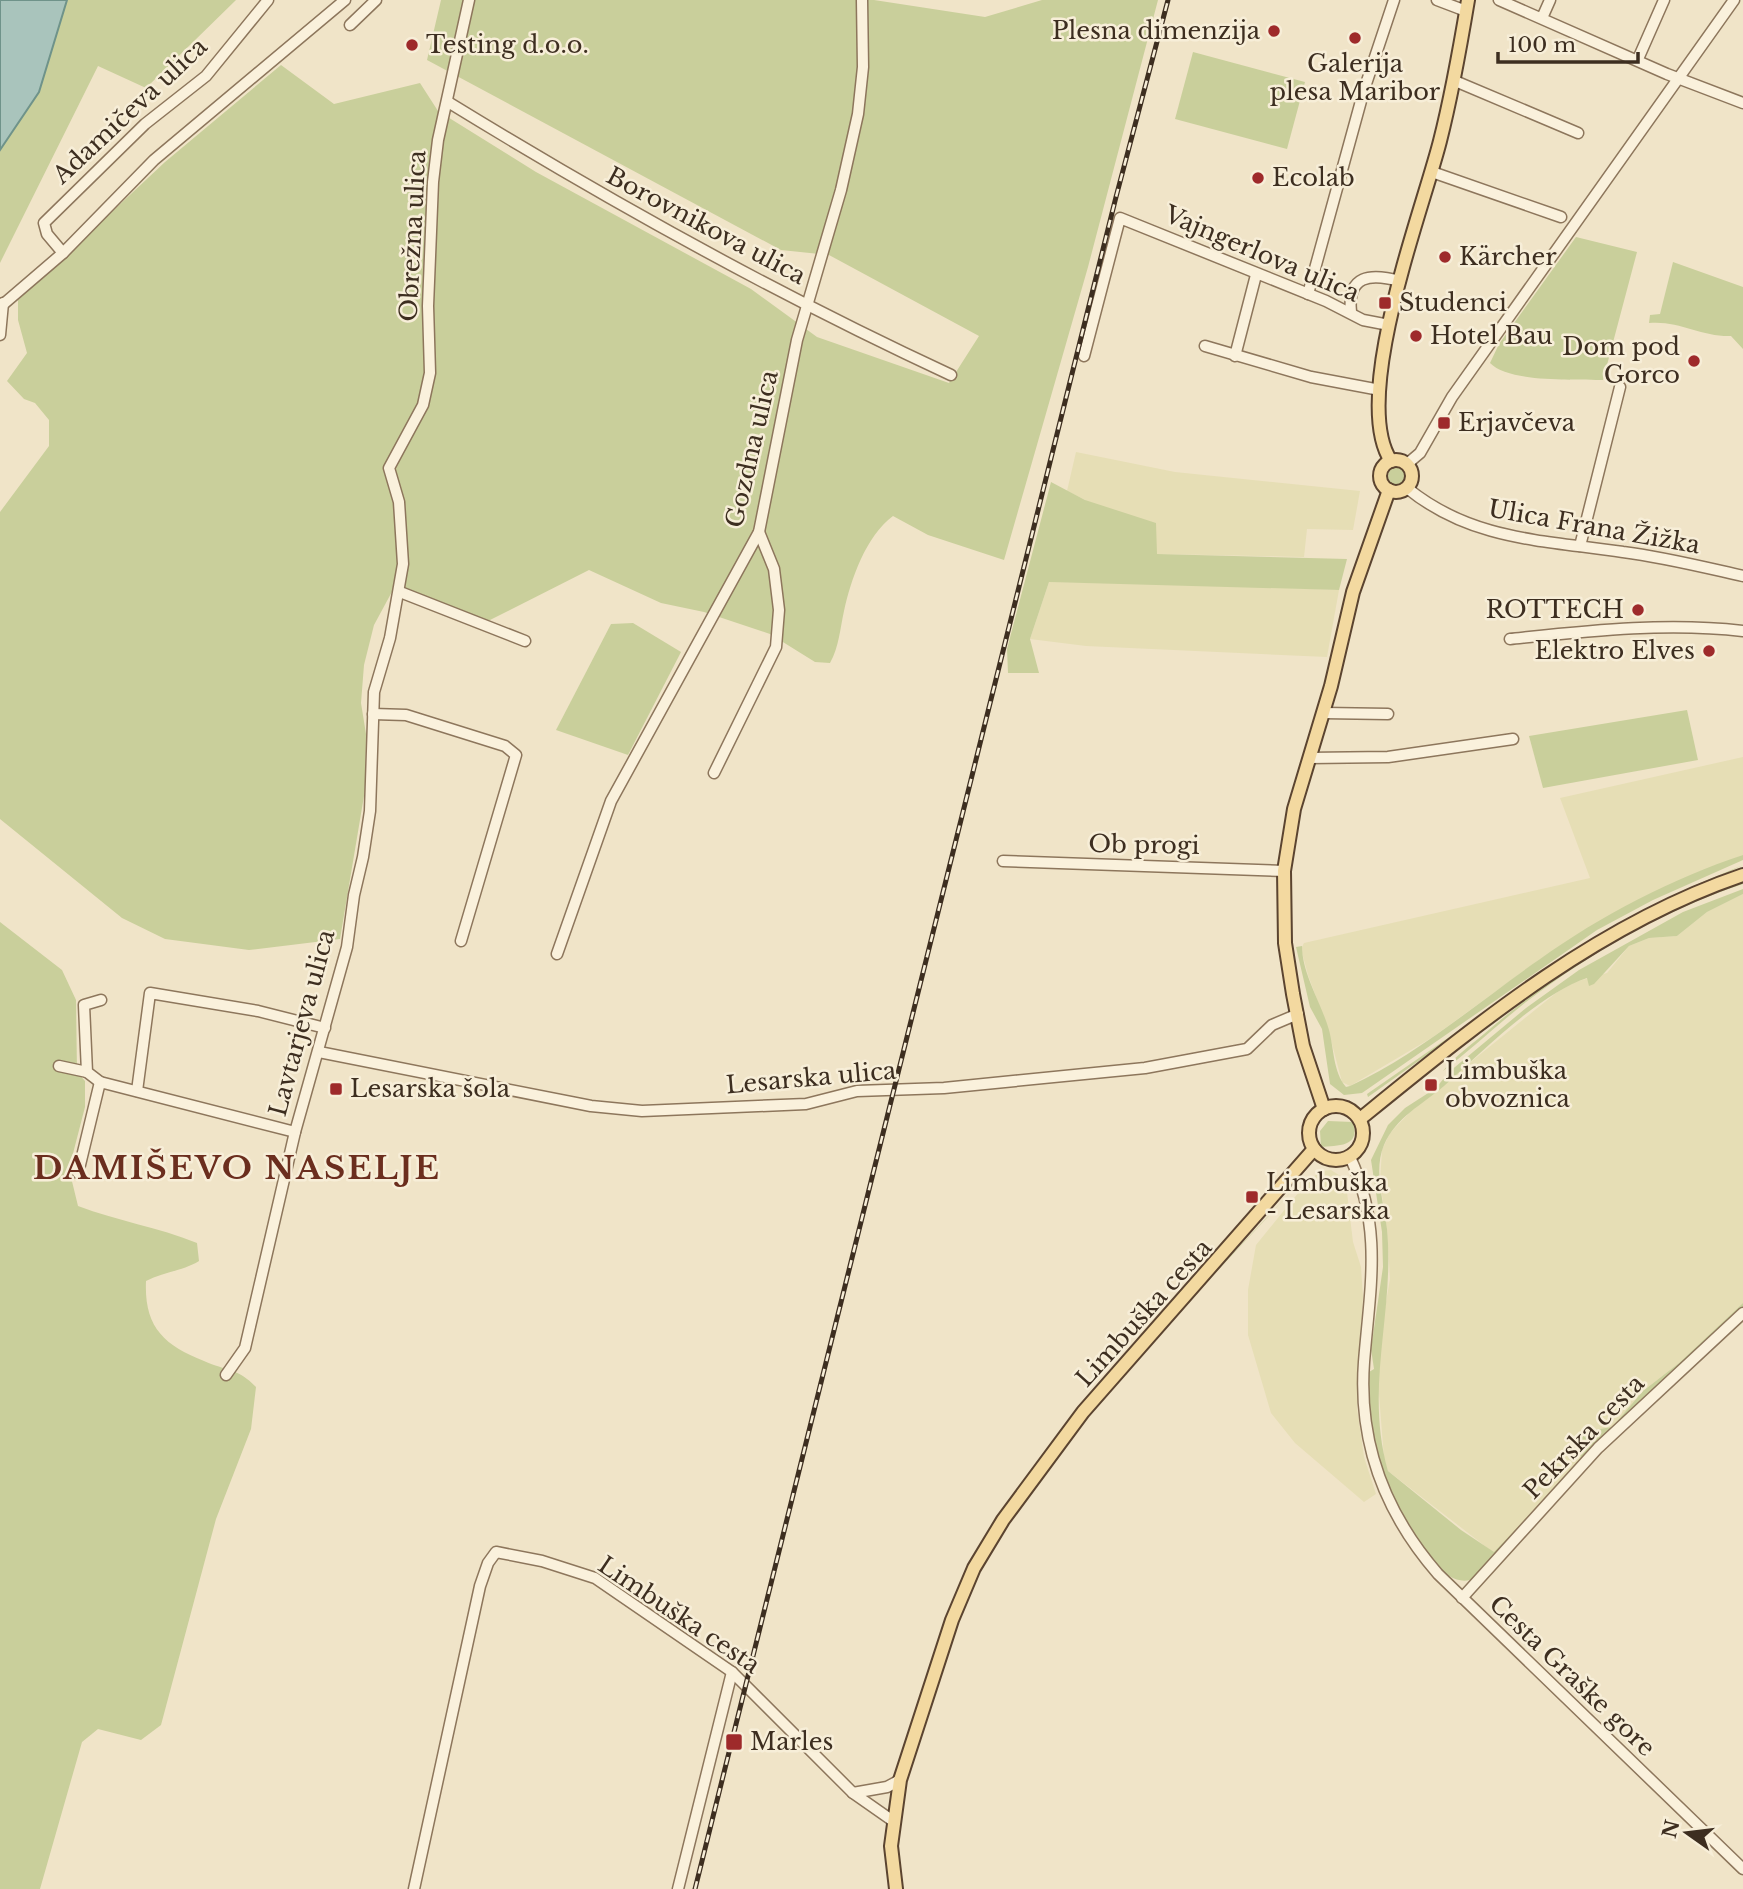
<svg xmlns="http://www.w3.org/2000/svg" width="1743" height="1889" font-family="'Libre Baskerville',serif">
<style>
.farmland{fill:#e6deb5}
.green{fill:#c9cf9b}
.water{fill:#a9c4bc;stroke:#6f938a;stroke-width:2}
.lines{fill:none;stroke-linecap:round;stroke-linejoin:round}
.minor-casing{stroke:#8d765c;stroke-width:13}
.major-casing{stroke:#5b4430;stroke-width:16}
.minor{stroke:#faf1dc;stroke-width:10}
.major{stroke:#f3d9a0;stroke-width:12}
.rail-casing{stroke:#3d2e20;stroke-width:5}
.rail{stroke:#f7eed8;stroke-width:2.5;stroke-dasharray:8;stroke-linecap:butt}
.poi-dot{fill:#9e2a2b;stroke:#f7eed8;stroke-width:2.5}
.labels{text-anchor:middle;stroke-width:5;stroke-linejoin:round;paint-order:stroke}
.poi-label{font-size:24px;fill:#3d2e20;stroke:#f7eed8;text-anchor:start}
.street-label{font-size:24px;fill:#3d2e20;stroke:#f7eed8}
.district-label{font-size:32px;font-weight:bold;letter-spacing:2px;fill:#6b2e1e;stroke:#f7eed8}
</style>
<rect width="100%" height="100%" fill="#f0e4c8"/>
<g class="farmland">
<polygon points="1076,452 1175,472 1360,491 1353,530 1307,529 1304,557 1157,554 1085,500 1067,491"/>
<polygon points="1049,582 1161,583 1339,590 1327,657 1086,646 1030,639"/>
<polygon points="1743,757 1743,855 1655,892 1596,924 1540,959 1433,1037 1350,1086 1342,1082 1328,1029 1308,975 1301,949 1304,943 1590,878 1560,798"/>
<polygon points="1743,894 1743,1303 1679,1363 1643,1391 1612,1427 1593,1430 1579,1452 1581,1456 1577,1465 1494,1553 1388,1471 1384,1458 1378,1382 1381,1331 1390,1279 1387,1228 1380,1182 1382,1150 1390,1133 1415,1107 1556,993 1575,982 1607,973 1629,946 1649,938 1677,936 1707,912"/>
<polygon points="1331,1170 1342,1177 1346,1184 1353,1242 1361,1267 1363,1297 1357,1408 1364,1457 1376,1494 1364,1502 1295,1443 1271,1413 1248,1335 1248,1290 1256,1245 1308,1181 1321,1171"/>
</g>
<g class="green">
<polygon points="67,0 236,0 146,88 98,66 0,263 0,150 39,92"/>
<path d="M441,0H874L985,17L1042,0H1158L1088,267L1004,560L928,535L893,516C866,536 851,579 844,611C840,629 839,647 830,663L815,662L770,634L704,612L661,603L589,570L486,622L394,588L374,625L364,665L361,703L366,734L365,790L340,939L249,950L165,939L122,918L0,819V512L49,446V420L35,403L24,399L7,381L27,353L18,320V300L165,162L281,65L334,104L420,83L438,111L536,172L751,289L817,337L949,383L979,336L829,255L781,250L427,60Z"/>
<polygon points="1193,52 1305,82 1287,149 1175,119"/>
<path d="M1576,237L1637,252L1603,380C1576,379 1509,383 1490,363L1499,344Z"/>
<path d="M1673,262L1743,287V349L1731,336C1702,337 1678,320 1649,323L1650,315L1660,314Z"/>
<circle cx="1397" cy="476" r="9"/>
<polygon points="1051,482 1085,500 1156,523 1157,554 1347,559 1339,590 1049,582 1030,639 1039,673 1008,673 1007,649"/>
<polygon points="633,623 681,652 628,755 556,730 611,624"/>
<polygon points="1687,710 1698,760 1543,788 1529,736"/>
<path d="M1743,855V860L1653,900L1597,930L1362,1093L1344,1095L1330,1084L1322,1029L1310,1007L1296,947L1302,946C1302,974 1321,1002 1329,1030C1334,1048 1333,1072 1346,1087L1350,1086C1419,1054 1478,1002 1540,959C1600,916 1673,878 1743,855Z"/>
<polygon points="1743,865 1696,888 1427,1055 1368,1097 1367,1094 1582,945 1691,887"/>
<path d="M1743,882V884C1664,910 1592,952 1526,1002C1498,1024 1472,1049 1443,1071C1456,1055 1475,1042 1491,1028C1565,965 1650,911 1743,882Z"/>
<path d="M1743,889V894L1707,912L1677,936L1649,938L1629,946L1594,984L1589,986L1587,978C1539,994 1482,1052 1444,1086C1422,1105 1396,1117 1384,1145C1373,1171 1384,1202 1387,1229C1395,1312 1364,1387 1388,1471L1461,1530L1494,1552L1577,1465L1581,1456L1577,1446L1579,1439L1593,1430L1612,1427L1643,1391L1679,1363L1743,1303V1308L1636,1406L1475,1578C1432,1600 1383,1478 1375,1447C1369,1423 1369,1397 1369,1372L1374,1369L1371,1349L1383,1267L1382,1232L1371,1160L1388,1125L1405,1108L1436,1088L1449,1072L1526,1008L1579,970L1683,912Z"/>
<path d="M0,922L62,970L76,1000L77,1072L85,1081V1107L69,1169L78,1206C117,1221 158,1227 197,1243L199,1261C183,1271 163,1272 146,1281C144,1326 163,1345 204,1361C226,1371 238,1368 256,1387L251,1429L216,1519L161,1725L141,1740L98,1729L82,1742L40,1889H0Z"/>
<path d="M1328,1121L1353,1122C1361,1148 1337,1145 1321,1147L1320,1131Z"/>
<polygon points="1307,1175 1190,1300 1189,1300"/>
</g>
<polygon class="water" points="0,0 67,0 39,92 0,150"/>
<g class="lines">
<defs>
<g id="minor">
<polyline points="1437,0 1466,11"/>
<polyline points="1499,0 1667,74 1743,103"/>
<polyline points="1542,18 1550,0"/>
<polyline points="350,25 376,0"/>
<polyline points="1638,59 1664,0"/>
<polyline points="1455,81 1578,133"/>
<path d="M448,102C611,202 778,295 951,375"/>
<polyline points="1432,172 1561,217"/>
<polyline points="63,253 47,234 44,223 145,124 206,76 268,0"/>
<polyline points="1308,294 1364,90 1394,0"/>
<polyline points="0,307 63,253 154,160 345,0"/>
<path d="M1351,312C1347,275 1370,273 1400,281"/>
<polyline points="0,335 3,303"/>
<polyline points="1205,346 1311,377 1380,390"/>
<polyline points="1084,356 1120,218 1326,301 1363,320 1389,325"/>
<polyline points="1235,356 1256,275"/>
<polyline points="1407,464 1420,453 1452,397 1734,0"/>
<path d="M1407,488C1472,541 1544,540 1623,552C1663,557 1703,567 1743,576"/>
<polyline points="1580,546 1620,387"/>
<polyline points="400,592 525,641"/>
<path d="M1510,639C1588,631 1665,622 1743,631"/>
<polyline points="1324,713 1388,714"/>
<polyline points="373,714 406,715 505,746 516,755 461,941"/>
<polyline points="1309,758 1388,757 1513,739"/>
<polyline points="714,773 776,647 779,610 774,569 759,532"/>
<polyline points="1003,861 1284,871"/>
<polyline points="557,954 611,801 759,532 797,340 841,190 858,114 863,67 862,0"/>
<polyline points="319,1052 591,1106 642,1111 806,1104 857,1091 944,1088 1145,1068 1247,1049 1272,1025 1298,1014"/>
<polyline points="59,1066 87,1072"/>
<polyline points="100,1082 87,1072 84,1005 101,1000"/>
<polyline points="137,1091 150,993 258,1011 325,1028"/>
<path d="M1350,1157C1383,1228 1370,1287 1364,1362C1358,1443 1385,1513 1438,1574L1743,1869"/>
<polyline points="78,1173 100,1082 295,1132"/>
<polyline points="226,1375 245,1348 295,1132 347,947 354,895 363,857 370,811 374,692 390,638 403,564 399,502 389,468 423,405 430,373 428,306 433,182 438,140 469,0"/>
<polyline points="1462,1598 1598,1448 1743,1313"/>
<polyline points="893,1821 853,1793 887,1787 900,1780"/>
<polyline points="414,1889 480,1586 488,1563 496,1552 542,1561 595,1578 732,1672 853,1793"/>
<polyline points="678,1889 732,1672"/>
</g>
<g id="major">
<circle cx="1396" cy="476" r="16"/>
<path d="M1391,461C1350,399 1422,212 1440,141C1452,94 1460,48 1468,0"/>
<circle cx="1336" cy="1133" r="27"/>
<polyline points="1324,1109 1303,1046 1293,994 1285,943 1284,871 1294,809 1331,686 1353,592 1389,490"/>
<path d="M1360,1119C1477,1024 1598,924 1743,875"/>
<polyline points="896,1889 891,1846 900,1780 952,1620 974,1568 1003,1520 1083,1412 1314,1149"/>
</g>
</defs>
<use href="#minor" class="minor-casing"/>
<use href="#major" class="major-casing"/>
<use href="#minor" class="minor"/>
<use href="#major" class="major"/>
<defs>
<polyline id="rail" points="695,1889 1116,197 1168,0"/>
</defs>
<use href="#rail" class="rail-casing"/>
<use href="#rail" class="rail"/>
</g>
<g class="poi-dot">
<circle cx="1274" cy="31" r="7"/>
<circle cx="1355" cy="38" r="7"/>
<circle cx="412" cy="45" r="7"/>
<circle cx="1258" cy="178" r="7"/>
<circle cx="1445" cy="257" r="7"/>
<rect x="1378" y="296" width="14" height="14" rx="3.5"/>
<circle cx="1416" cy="336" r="7"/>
<circle cx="1694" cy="361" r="7"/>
<rect x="1437" y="416" width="14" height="14" rx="3.5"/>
<circle cx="1638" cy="610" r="7"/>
<circle cx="1709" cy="651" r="7"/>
<rect x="1424" y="1078" width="14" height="14" rx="3.5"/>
<rect x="329" y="1082" width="14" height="14" rx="3.5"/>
<rect x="1245" y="1190" width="14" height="14" rx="3.5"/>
<rect x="725" y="1733" width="18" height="18" rx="3.5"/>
</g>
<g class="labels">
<g class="poi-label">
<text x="1260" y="39" text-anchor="end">Plesna dimenzija</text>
<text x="426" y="53">Testing d.o.o.</text>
<text x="1355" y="72" text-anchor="middle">Galerija<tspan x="1355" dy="28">plesa Maribor</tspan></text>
<text x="1272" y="186">Ecolab</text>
<text x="1459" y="265">Kärcher</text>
<text x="1399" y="311">Studenci</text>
<text x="1430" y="344">Hotel Bau</text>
<text x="1680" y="355" text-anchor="end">Dom pod<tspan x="1680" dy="28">Gorco</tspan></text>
<text x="1458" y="431">Erjavčeva</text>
<text x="1624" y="618" text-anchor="end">ROTTECH</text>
<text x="1695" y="659" text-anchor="end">Elektro Elves</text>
<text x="1445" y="1079">Limbuška<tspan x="1445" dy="28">obvoznica</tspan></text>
<text x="350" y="1097">Lesarska šola</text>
<text x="1266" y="1191">Limbuška<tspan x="1266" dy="28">- Lesarska</tspan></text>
<text x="750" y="1750">Marles</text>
</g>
<g class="street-label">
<text transform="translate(130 111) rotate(-43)" y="8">Adamičeva ulica</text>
<text transform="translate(706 226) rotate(28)" y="8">Borovnikova ulica</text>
<text transform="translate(413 236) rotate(-87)" y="8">Obrežna ulica</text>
<text transform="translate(1262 254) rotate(23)" y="8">Vajngerlova ulica</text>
<text transform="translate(752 449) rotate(-77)" y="8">Gozdna ulica</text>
<text transform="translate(1594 527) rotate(10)" y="8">Ulica Frana Žižka</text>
<text transform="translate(1144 845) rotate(1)" y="8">Ob progi</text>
<text transform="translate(302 1023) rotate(-75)" y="8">Lavtarjeva ulica</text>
<text transform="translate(811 1078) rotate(-5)" y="8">Lesarska ulica</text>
<text transform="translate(1144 1313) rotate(-48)" y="8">Limbuška cesta</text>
<text transform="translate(1584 1437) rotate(-46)" y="8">Pekrska cesta</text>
<text transform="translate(679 1615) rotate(34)" y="8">Limbuška cesta</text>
<text transform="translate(1572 1676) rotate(44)" y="8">Cesta Graške gore</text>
</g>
<g class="district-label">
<text x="237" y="1179">DAMIŠEVO NASELJE</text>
</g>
</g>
<g transform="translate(1687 1833) rotate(284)" stroke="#f7eed8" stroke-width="5" paint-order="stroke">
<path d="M0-5L12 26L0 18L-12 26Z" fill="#3d2e20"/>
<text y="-10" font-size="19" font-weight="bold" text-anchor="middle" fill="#3d2e20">N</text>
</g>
<path d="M1498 52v10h140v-10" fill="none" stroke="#3d2e20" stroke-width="3.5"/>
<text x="1508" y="52" font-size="21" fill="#3d2e20" stroke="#f7eed8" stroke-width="5" paint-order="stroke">100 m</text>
</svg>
